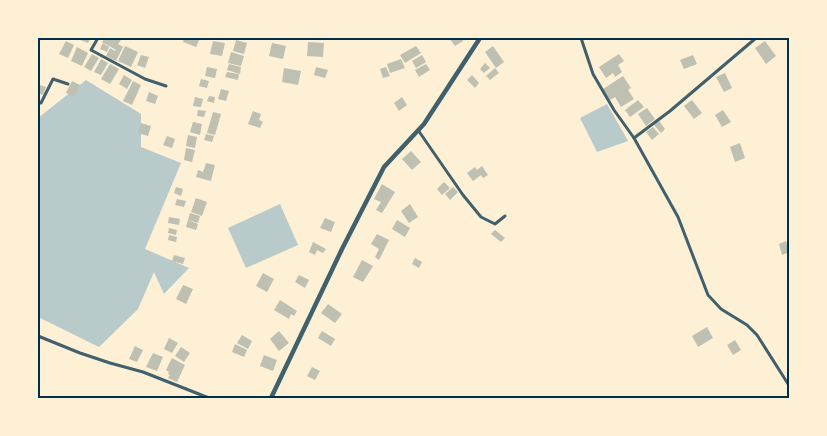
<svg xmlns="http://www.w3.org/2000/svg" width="827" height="436" font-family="'Fira Sans',sans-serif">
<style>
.green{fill:#b9caca}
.building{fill:#bec0b2}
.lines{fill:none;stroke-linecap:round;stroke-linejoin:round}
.minor{stroke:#3f606c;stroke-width:3}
.tertiary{stroke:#3f606c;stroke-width:4.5}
.neatline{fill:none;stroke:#003049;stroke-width:2}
</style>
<rect width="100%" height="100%" fill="#fdf0d5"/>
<g class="green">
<polygon points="86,80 141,114 141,147 181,163 145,249 189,268 164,294 154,272 138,309 99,347 38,317 38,118"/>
<polygon points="607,104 628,141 597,152 580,118"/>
<polygon points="280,204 298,245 246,268 228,228"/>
</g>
<g class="building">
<polygon points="79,38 91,38 88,43 78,39"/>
<polygon points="105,38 116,38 121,40 118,44 123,47 116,61 106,56 110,48 115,51 116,50 102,42"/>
<polygon points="184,38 200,38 196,47 183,42"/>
<polygon points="449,38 461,38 463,41 455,46"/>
<polygon points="236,40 247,43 244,54 233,51"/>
<polygon points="66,41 74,45 68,58 59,54"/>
<polygon points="213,41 225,43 222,56 210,54"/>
<polygon points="765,41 776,56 766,64 755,48"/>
<polygon points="308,42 324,43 323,57 307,56"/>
<polygon points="103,43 109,47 107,52 100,49"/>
<polygon points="272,43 286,46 283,59 269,56"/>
<polygon points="125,46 138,52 131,67 118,61"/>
<polygon points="416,46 421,53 405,63 400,55"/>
<polygon points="493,46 504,62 496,68 485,52"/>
<polygon points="77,47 88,53 82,66 71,61"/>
<polygon points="231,52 244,56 241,66 228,63"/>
<polygon points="92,54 99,58 91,71 84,67"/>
<polygon points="619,54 624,61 618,65 622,72 615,77 613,73 606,78 599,67"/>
<polygon points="141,55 149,57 145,68 137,65"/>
<polygon points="422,55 426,62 416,68 412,61"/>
<polygon points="693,55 697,64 684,69 680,60"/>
<polygon points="101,59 108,63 101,75 94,72"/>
<polygon points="401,59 405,68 390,73 387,64"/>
<polygon points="485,63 490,68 484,73 480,69"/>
<polygon points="110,64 119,69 110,84 101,79"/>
<polygon points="229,64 241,67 240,74 227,70"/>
<polygon points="426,64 430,70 419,77 415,70"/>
<polygon points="207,67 217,69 215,78 205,76"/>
<polygon points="316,67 328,70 325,78 314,75"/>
<polygon points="386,67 390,76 383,78 380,69"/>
<polygon points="284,68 301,71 298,85 282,82"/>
<polygon points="495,68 499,73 490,80 486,76"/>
<polygon points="227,72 239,74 238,80 225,77"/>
<polygon points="725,73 732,88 724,92 716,77"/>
<polygon points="124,75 132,80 127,89 119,84"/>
<polygon points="472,75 479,83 475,88 467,80"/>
<polygon points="623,76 631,88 628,90 634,99 621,107 615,97 610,100 603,89"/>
<polygon points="201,79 209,81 207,88 199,86"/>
<polygon points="72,81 80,85 74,97 66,93"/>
<polygon points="133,81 141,85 132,105 123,101"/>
<polygon points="40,85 46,87 43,95 38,93"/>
<polygon points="221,89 229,91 226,101 218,99"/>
<polygon points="149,92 158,96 155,104 146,101"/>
<polygon points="209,96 215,97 214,103 207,101"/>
<polygon points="195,97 203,99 201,107 193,106"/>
<polygon points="402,97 407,105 399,111 394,103"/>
<polygon points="638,100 644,107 630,117 625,110"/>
<polygon points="692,100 702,113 694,119 684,106"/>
<polygon points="647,108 655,119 646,126 638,114"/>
<polygon points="198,110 206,111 204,117 197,116"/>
<polygon points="723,110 731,122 722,127 715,115"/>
<polygon points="253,111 261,114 259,120 263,122 260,128 248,124"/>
<polygon points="213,112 221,114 215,135 207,133"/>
<polygon points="659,121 665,129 661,133 654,125"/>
<polygon points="193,122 202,124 200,135 190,132"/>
<polygon points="141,123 151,126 148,136 138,133"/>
<polygon points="653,127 659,134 652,140 646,132"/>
<polygon points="206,134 214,136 212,142 204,140"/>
<polygon points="188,135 197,137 195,148 186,146"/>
<polygon points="167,136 175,139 172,148 163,145"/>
<polygon points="740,143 745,158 735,162 730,147"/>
<polygon points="186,148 195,150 192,162 184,160"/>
<polygon points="411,151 421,162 412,170 402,159"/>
<polygon points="206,163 215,165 211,181 196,177 198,170 203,172"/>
<polygon points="482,166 488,175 483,178 481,175 473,181 467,173 475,167 477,170"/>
<polygon points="444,182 450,188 442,195 437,189"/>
<polygon points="382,184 395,192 382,213 376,210 381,202 374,199"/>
<polygon points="176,187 183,189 181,196 174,193"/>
<polygon points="453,187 458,192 450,200 445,194"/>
<polygon points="196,198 207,202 202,216 191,212"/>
<polygon points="177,199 186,201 184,207 175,205"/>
<polygon points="410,204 418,217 409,223 401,211"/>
<polygon points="190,213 200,216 198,223 188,220"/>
<polygon points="169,217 180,219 179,225 168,223"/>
<polygon points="325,218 335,222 331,232 320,228"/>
<polygon points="188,220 198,224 196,230 186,227"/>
<polygon points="397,220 410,228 405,237 392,229"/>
<polygon points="169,228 177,230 176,235 168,233"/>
<polygon points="495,230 505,238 501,242 491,234"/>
<polygon points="377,234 389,240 379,260 375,257 379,249 371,244"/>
<polygon points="169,235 177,237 176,242 168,240"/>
<polygon points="786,241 790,252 782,255 779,244"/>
<polygon points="313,242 326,249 323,253 317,250 315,255 309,252"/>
<polygon points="174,255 185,258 183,264 172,261"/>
<polygon points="415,258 422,262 419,268 412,264"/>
<polygon points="362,260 373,266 363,282 353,277"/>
<polygon points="263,273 274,279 267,292 256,286"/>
<polygon points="299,275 309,280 305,288 295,282"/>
<polygon points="183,285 193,289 186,304 176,299"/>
<polygon points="280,300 297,311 294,316 291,314 289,319 274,310"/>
<polygon points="328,304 342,314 335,323 321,313"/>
<polygon points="707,327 713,338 698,347 692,336"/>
<polygon points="279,331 289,343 279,351 270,339"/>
<polygon points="322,331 335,339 331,346 318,338"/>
<polygon points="242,335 252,341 248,349 237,343"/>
<polygon points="169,338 178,343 172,353 164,349"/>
<polygon points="735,340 741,350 733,355 727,345"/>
<polygon points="235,344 247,350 244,357 232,352"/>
<polygon points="135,346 143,350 137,362 129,359"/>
<polygon points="181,347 190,353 184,362 175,356"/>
<polygon points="153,353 163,357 157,371 146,367"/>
<polygon points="264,355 277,360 273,371 260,366"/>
<polygon points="172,358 185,365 177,382 168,378 170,375 168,374 169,372 166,370"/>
<polygon points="312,367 320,371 315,380 307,376"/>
</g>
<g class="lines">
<g class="minor">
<polyline points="98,38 91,50 145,79 166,86"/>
<polyline points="581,38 593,74 614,110 634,138 678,217 708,295 721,309 747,325 757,335 790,387"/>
<polyline points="38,102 41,103 53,79 68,84"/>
<polyline points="418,130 463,195 481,217 495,224 505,216"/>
<polyline points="634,138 670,111 756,38"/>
<polyline points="38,336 80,353 110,363 143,372 209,398"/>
</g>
<polyline class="tertiary" points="271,398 342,249 384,167 424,124 480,38"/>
</g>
<rect width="827" height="436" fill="none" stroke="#fdf0d5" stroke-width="78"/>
<rect x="39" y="39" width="749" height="358" class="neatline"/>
</svg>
